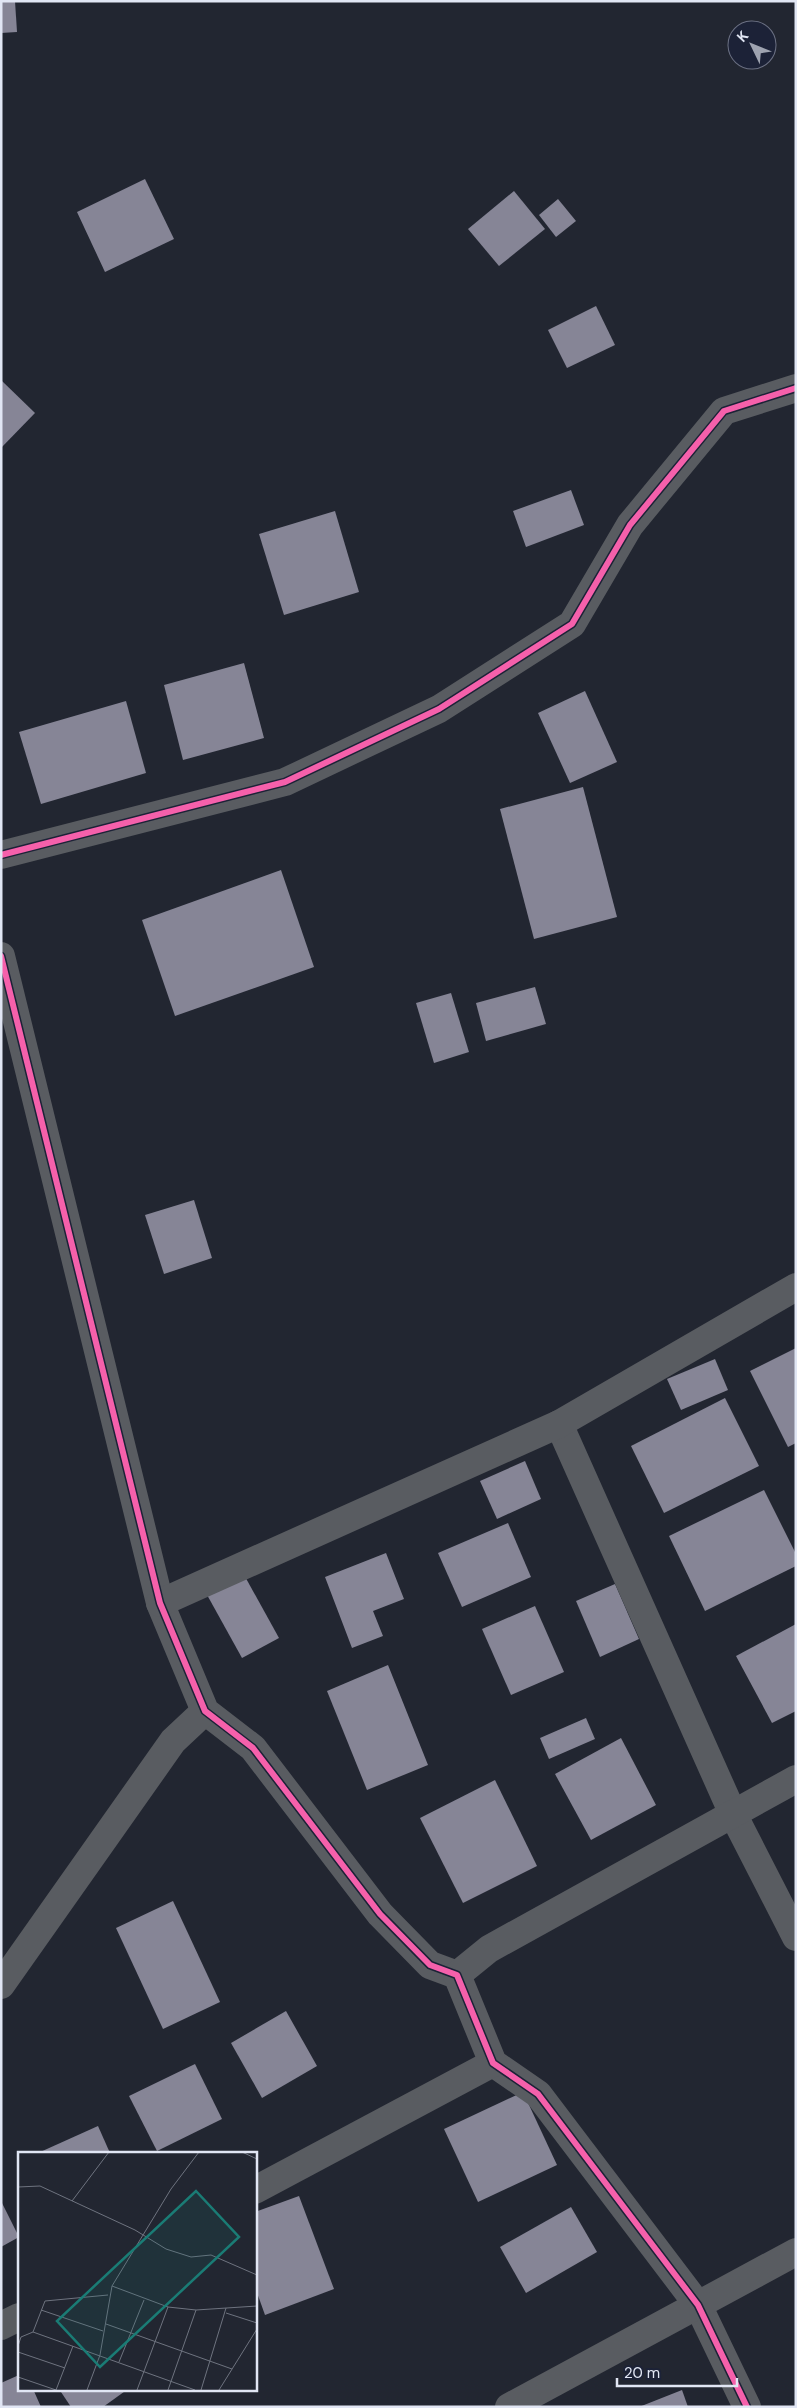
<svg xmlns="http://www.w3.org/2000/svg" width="797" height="2408" font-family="'DM Sans',sans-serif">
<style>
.building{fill:#868596}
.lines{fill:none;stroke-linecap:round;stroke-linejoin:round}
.minor{stroke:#595c61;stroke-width:28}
.cycleway-casing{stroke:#1c2237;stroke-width:9}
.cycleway{stroke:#f560ab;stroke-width:6}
.inset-road{fill:none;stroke:#6e737f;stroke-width:1}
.view{fill:#1a7c75;fill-opacity:0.15;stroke:#1a7c75;stroke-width:2.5}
.inset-edge{fill:none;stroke:#e1e6f4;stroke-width:2.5}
</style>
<rect width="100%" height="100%" fill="#222631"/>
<g class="building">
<polygon points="1,1 15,1 17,32 1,33"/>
<polygon points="145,179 174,239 105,272 77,212"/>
<polygon points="514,191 545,229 499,266 468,229"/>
<polygon points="558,199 576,221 556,237 539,215"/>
<polygon points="596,306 615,345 567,368 548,330"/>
<polygon points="1,380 35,413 1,448"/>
<polygon points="571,490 584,525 526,547 513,511"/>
<polygon points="335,511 359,592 284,615 259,534"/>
<polygon points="244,663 264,738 183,760 164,685"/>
<polygon points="585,691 617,762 570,783 538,713"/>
<polygon points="126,701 146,773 41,804 19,732"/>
<polygon points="583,787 617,917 534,939 500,809"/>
<polygon points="281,870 314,967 175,1016 142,920"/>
<polygon points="535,987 546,1024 486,1041 476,1003"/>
<polygon points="451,993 469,1052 434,1063 416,1003"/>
<polygon points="194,1200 212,1258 164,1274 145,1215"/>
<polygon points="796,1348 796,1443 788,1447 750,1371"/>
<polygon points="715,1359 728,1390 681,1410 667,1379"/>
<polygon points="725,1398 759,1466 664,1513 631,1446"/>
<polygon points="525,1461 541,1499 497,1519 480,1481"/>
<polygon points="764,1490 796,1554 796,1566 705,1611 669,1536"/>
<polygon points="508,1523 531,1577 462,1607 438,1553"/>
<polygon points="386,1553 404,1599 373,1611 383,1636 352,1648 325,1577"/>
<polygon points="243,1573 279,1638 242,1658 206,1593"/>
<polygon points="615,1584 639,1639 600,1657 576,1601"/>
<polygon points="535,1606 564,1672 511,1695 482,1629"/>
<polygon points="796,1624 796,1711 772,1723 736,1656"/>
<polygon points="388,1665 428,1765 367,1790 327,1691"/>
<polygon points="586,1718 595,1739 549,1759 540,1738"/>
<polygon points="621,1738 656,1805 591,1840 555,1774"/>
<polygon points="495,1780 537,1866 463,1903 420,1818"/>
<polygon points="173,1901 220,2002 163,2029 116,1928"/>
<polygon points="286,2011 317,2066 262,2098 231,2043"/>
<polygon points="195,2064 222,2119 157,2151 129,2096"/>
<polygon points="523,2092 557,2165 478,2202 444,2129"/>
<polygon points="98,2126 110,2153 38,2153"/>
<polygon points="299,2196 334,2289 265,2315 255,2287 255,2212"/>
<polygon points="1,2201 19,2237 1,2247"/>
<polygon points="571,2207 597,2252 526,2293 500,2247"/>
<polygon points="19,2375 19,2389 33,2389 41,2407 1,2407 1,2383"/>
<polygon points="59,2389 128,2389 103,2407 71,2407"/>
<polygon points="682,2390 688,2407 639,2407"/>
</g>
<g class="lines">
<g class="minor">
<polyline points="1,855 285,782 439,709 572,624 630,525 724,411 796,388"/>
<polyline points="1,956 160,1603 205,1711 253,1748 380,1914 430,1965 457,1975 493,2063 538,2094 698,2305 747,2407"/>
<polyline points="559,1424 733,1814 796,1937"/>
<polyline points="160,1603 559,1424 796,1287"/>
<polyline points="457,1975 489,1949 796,1779"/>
<polyline points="1,1985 173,1741 205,1711"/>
<polyline points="255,2190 493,2063"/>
<polyline points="1,2326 19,2317"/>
<polyline points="509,2407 796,2252"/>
</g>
<defs>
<g id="cycleway">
<polyline points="1,855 285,782 439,709 572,624 630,525 724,411 796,388"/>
<polyline points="1,956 160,1603 205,1711 253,1748 380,1914 430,1965 457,1975 493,2063 538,2094 698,2305 747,2407"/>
</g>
</defs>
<use href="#cycleway" class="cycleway-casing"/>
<use href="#cycleway" class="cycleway"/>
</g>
<g transform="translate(18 2152)">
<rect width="239" height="239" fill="#222631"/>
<path class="inset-road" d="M224,0L239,7M0,35L22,34L117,78L148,97L173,105L193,103L239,123M54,49L91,0M94,134L150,155L178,158L150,238M23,158L85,179M178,158L239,154M208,161L239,171M88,172L214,217M15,180L27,149L90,143M0,194L3,185L15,180L177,238M0,200L47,216M101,210L126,148M0,225L38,238M38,238L55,194M69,238L82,203L94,134L153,37L181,0M119,238L150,155M183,238L208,156M201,238L239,177"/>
<path class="view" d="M178,39L221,85L82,215L39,169Z"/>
<rect width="239" height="239" class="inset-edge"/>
</g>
<rect width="797" height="2408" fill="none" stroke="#e1e6f4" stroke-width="5"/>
<g transform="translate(752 45) rotate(313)"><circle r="24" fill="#1c2237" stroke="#6b7083"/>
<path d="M0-4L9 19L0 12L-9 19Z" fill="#9ea3b0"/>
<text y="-8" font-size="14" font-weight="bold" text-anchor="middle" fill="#e1e6f4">K</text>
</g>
<path d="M617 2378v8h120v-8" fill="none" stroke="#e1e6f4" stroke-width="2.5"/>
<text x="624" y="2378" font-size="15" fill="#e1e6f4" stroke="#1c2237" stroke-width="4" paint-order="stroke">20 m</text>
</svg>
